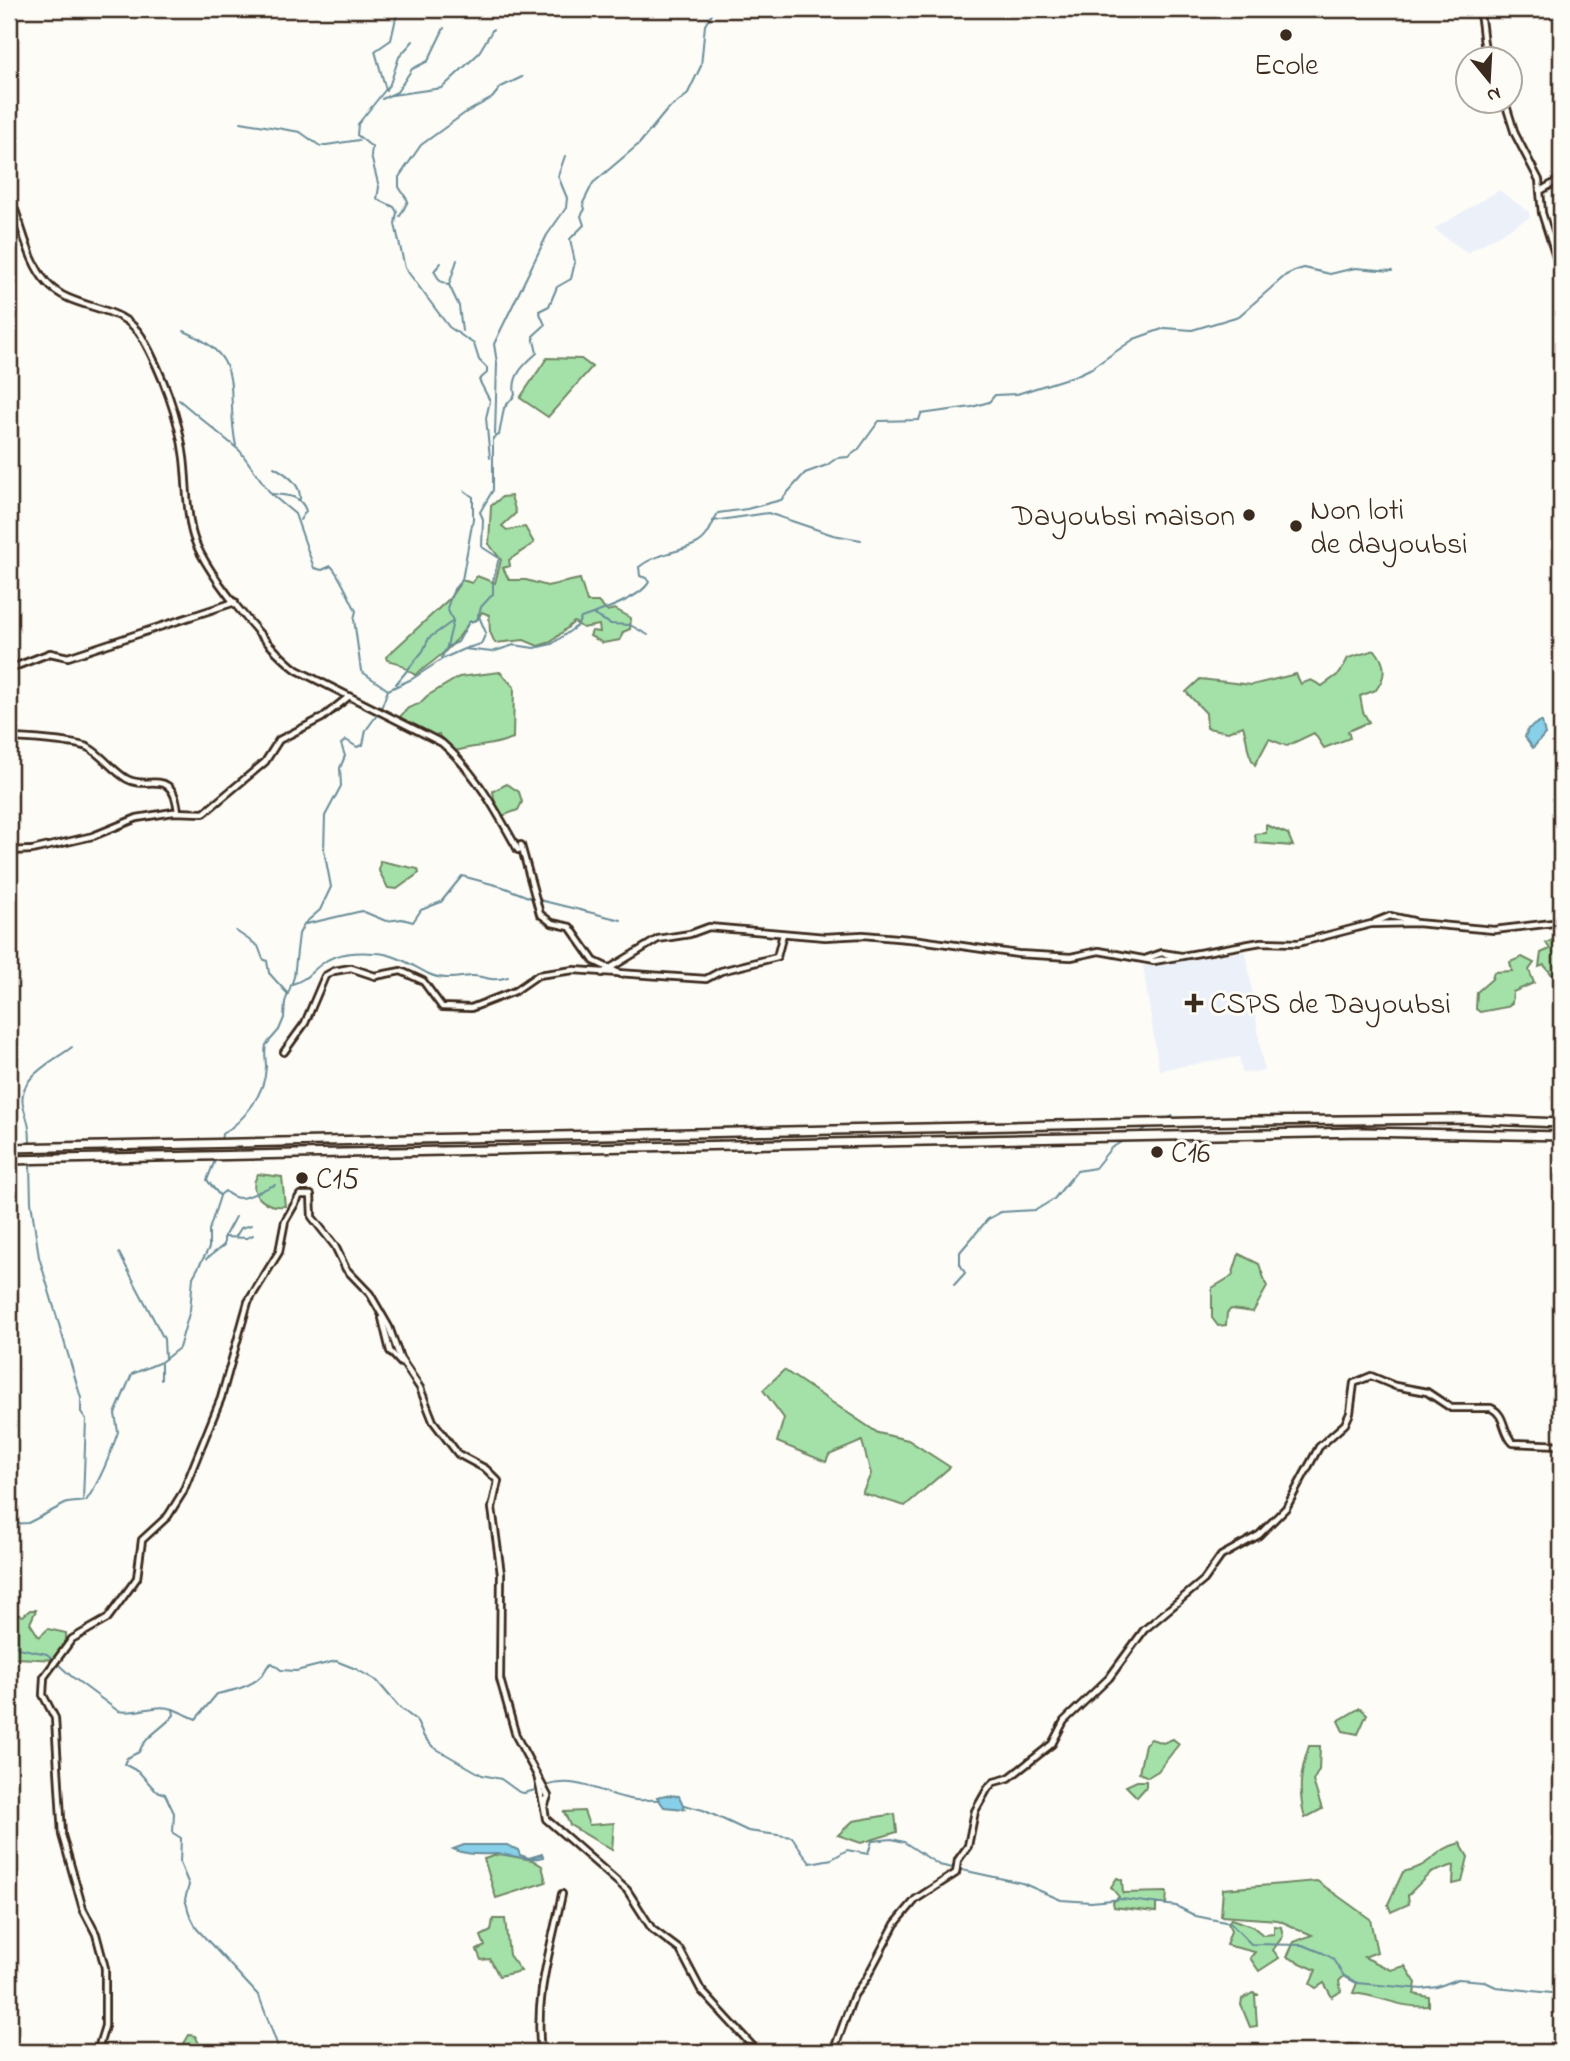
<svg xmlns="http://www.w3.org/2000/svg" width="1570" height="2061" font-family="'Indie Flower',sans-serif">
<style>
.built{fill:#ecf1f9}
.green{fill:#a4e1a9;stroke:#708664;stroke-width:2}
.water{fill:#88cfe9;stroke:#698d98;stroke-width:2}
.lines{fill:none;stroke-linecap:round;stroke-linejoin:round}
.stream{stroke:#698d98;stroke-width:2}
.minor-casing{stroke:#3b2a1e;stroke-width:10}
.highway-casing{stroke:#3b2a1e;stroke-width:12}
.minor{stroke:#fdfcf7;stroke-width:4.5}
.highway{stroke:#fdfcf7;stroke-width:7}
.poi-dot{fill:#3b2a1e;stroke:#fdfcf7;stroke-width:2.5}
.labels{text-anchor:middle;stroke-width:6;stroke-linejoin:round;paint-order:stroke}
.poi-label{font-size:30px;fill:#3b2a1e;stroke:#fdfcf7;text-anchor:start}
</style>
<rect width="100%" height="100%" fill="#fdfcf7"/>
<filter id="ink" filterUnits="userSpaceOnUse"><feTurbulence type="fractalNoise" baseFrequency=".0143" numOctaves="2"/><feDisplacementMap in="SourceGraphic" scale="14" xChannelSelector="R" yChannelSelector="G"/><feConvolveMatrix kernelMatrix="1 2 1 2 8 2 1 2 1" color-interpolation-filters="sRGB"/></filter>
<g filter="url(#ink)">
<g class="built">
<polygon points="1499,190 1529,212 1530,217 1467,253 1434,229"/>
<polygon points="1246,951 1264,1071 1242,1073 1239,1057 1159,1070 1143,966"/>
</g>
<g class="green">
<polygon points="547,358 581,359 592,367 548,417 520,398"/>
<path d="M511,496L516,513L502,526L507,530L525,527L534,543L509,560L510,566L503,568L509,580H526L547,586L580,579L587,602H598L607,611L615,609L631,618L630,629L623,632L620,640L603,643L590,636L592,631L600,632L599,625L583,628L574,622L551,642L538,646L524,640L495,643L490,632L489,615L482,612L477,620L469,622C456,645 437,659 415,675L398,663L387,660L386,657L449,599L462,580L472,583L477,576L495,583L501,560L489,544L491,506L502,497Z"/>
<path d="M1375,650C1386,664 1387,675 1376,690L1360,696L1363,712L1369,722L1348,731L1350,738L1324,748L1314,733L1287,746L1269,739L1255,765C1246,753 1248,740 1243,726L1228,732L1207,728L1206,713L1186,692L1200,679L1252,685L1296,674L1301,684L1311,680L1322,686L1340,673L1348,658Z"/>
<path d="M500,672L514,687L513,738C492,747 473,745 452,752L442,743L439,734L427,737L397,720L408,708L419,704L427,696L459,677Z"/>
<polygon points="507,784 519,792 522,802 518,810 502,816 496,814 493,791"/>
<polygon points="1266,825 1288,834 1293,846 1256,843 1255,834 1266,833"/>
<polygon points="380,861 418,869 419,873 397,889 388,888 379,871"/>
<polygon points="1561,936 1561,981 1558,982 1544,965 1539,967 1541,953 1550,949 1546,943"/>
<polygon points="1522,957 1534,963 1529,970 1534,983 1513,992 1512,1003 1506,1007 1480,1012 1476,1009 1477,992 1492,979 1494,972 1512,971 1510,962"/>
<path d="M258,1174L282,1177L285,1206C265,1209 246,1193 258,1174Z"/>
<polygon points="1239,1254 1259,1264 1267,1287 1253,1312 1231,1309 1227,1313 1226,1325 1218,1326 1212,1318 1212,1288 1232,1276"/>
<polygon points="784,1370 878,1433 908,1440 950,1467 905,1506 862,1493 871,1474 862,1441 829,1455 826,1462 777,1442 784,1418 763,1390"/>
<polygon points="30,1610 36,1610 30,1623 39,1637 48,1629 66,1633 66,1644 58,1660 15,1658 9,1654 12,1613 23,1616"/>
<polygon points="1360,1708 1367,1714 1358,1734 1343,1731 1338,1721"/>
<polygon points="1151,1739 1163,1743 1173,1739 1179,1744 1158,1771 1148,1777 1139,1773 1145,1744"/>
<path d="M1309,1746H1320L1319,1770L1313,1781L1322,1809L1305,1818C1298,1792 1300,1772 1309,1746Z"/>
<polygon points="1137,1781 1146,1781 1146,1787 1137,1797 1126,1786"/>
<polygon points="584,1811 589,1825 614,1823 612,1850 570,1825 564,1812"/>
<polygon points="895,1814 897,1832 861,1843 838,1835 853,1821"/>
<path d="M1460,1843L1468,1857L1462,1882L1453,1884L1454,1865L1430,1873L1408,1895L1409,1904L1391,1912L1388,1904L1403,1872C1433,1866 1433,1850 1460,1843Z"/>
<polygon points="500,1854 532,1860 542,1866 546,1882 496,1898 484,1859"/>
<polygon points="1117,1878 1122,1880 1123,1893 1167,1892 1166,1904 1156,1904 1156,1912 1114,1907 1113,1902 1119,1897 1111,1887"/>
<path d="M1317,1881L1370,1919L1377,1952L1364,1957L1391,1970L1405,1966L1416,1983L1414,1994L1429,1997V2006C1400,2009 1382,1996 1353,1993L1357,1983L1344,1976L1339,1981L1341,1991L1332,1997L1324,1983L1316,1988L1310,1984L1316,1970L1287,1957L1294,1942L1312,1935L1278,1920L1221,1916L1223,1889Z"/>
<polygon points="493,1919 505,1919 509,1955 521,1971 499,1976 490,1959 481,1960 477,1950 485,1946 481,1936 491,1931"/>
<polygon points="1231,1919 1252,1926 1263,1935 1274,1934 1274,1926 1281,1927 1283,1936 1273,1950 1279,1958 1259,1971 1250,1958 1255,1952 1226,1945 1231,1931 1228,1923"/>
<polygon points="1253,1993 1259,1995 1255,1995 1257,2026 1250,2027 1241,2005 1242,1999"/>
<polygon points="189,2035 195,2036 202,2049 218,2052 179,2052"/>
<polygon points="1349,2044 1403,2052 1347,2052"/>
</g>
<g class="water">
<polygon points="1539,722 1542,722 1545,734 1533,748 1525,737 1528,729"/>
<polygon points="666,1795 679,1796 685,1809 664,1807 657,1797"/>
<path d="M464,1845H507L518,1850L520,1855L529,1858L542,1854L543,1857C525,1862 514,1854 498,1854C481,1854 468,1856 453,1849Z"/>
</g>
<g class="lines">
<g class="stream">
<polyline points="413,41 399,57 390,84 358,124 357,135 372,147 371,156 379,187 377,199 394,207 397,212 395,224 405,268 449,327 474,344 479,360 487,368 487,373 479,380 490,401 486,418 490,458"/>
<polyline points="386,90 375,51 391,40 398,9"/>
<polyline points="392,95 442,88 478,54 493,29"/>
<polyline points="382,99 397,92 412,69 428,61 444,28"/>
<polyline points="241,122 300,132 320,146 359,140"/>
<polyline points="400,216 408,201 399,187 399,177 421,145 465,113 492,98 501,87 522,77"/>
<polyline points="457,260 449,285 459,306 462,331"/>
<polyline points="441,263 434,271 440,281 448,285"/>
<path d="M184,331C249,359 224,389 236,446"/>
<path d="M179,400L240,451L271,494L295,514L314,568L322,570L331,566C338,572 351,601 356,611L354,619L361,671L388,690"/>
<polyline points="495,435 497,363 494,344 547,235 566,208 567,198 558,176 565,156"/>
<path d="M274,467C287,474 301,484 300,499"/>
<path d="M272,494C287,495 301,495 306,511L300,520"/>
<polyline points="713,521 768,513 833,535 861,540"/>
<polyline points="594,615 611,624 630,625 648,635"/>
<polyline points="447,646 453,622"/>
<polyline points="467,648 481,644 486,633 478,614"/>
<path d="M441,659L447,647L458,642L469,622L477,620L481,607L493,594V581L499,558L482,547L483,519L480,512L493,490V438L499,435L504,408L515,395C511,375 524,365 537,353L533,336L545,325L539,311L549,306L557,287L571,279L575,262L570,239L584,225L581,216L585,209L583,203L593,183L639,144L667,110L687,95L701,66L705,25L715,9"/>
<polyline points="396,684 423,651 429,638 453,621 447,608 454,589 462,580 473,519 473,497 465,491"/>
<polyline points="306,924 362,911 386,921 402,919 413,922 421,910 441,902 462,876 503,887 531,898 621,920"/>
<polyline points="236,931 258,946 263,959 267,961 269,973 287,993"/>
<path d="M292,984C307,980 311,971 323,963C337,952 358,952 375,953C394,953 413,966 429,974C443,981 459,977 472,976C485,975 488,983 508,977"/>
<polyline points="1164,1120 1173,1116"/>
<polyline points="1136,1134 1149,1126"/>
<path d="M30,1142C30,1128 28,1122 24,1109C14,1078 53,1062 72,1047"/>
<path d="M221,1142L222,1134C244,1121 265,1094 266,1067C266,1059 264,1053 266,1045L279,1030L284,1018L285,1002L294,977L299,934L304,924L320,910L331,887L324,850L325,816L341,786L340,768L345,756L341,744L346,740L357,747L363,745L366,730L380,711L388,690L412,679L444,658L464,649L492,652L514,645L534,648L552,644L577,626L581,618C599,612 641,598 649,582L646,578L640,576L639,567C657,553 677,553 696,544C709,538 712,523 718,513L747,509L781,500L805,473L827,465L837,458L848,457L858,450L879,421L919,420L921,414L972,407L989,402L995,395L1017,394L1077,375L1092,368L1134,339L1165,328L1192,330L1239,316L1286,275L1297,270L1304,268L1330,274L1355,268L1392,271"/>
<polyline points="30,1165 31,1202 39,1257 81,1398 81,1412 86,1419 83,1501"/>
<path d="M220,1195L225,1191C241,1207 256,1191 275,1185"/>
<polyline points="236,1236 241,1228 251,1225"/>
<polyline points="224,1237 235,1217"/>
<polyline points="119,1253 164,1339 165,1359"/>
<polyline points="206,1259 224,1245 224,1237 247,1238 253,1235"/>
<polyline points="954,1285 965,1273 960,1264 960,1252 988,1219 1001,1212 1036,1210 1054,1199 1077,1171 1095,1168 1111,1148 1125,1140"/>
<polyline points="161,1380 161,1364"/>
<path d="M9,1524L28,1523L67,1503L86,1501C101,1479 110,1455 118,1432L115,1414L132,1374L161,1362L179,1348L190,1310L193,1277L209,1248V1230L220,1196L207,1180L216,1158"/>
<path d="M9,1636L18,1648L47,1654L71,1676L118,1711C137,1715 155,1703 173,1709L174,1715C162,1729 145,1736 139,1752L127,1758L124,1764L139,1772L155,1790L165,1794L174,1813L173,1833L181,1838L180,1863L189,1885L185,1899L189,1913L197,1929L259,1996L280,2052"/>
<path d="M173,1709L196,1719L217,1694C231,1691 251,1687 261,1676C267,1671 264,1667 272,1663L281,1670L296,1671L336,1661L356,1669L377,1681L400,1708L416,1720L424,1737L433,1747L482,1775L501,1779L519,1792L524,1793L539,1789"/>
<path d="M545,1786C581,1775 603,1796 636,1800C643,1801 650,1799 658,1800"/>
<polyline points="684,1805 703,1810 748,1831 792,1837 810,1863 832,1859 847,1850 868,1854 872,1841 892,1839 904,1842 939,1865 1022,1883 1061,1900 1091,1902 1122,1899 1176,1906 1196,1916 1230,1923 1251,1944 1303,1945 1323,1953 1332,1958 1344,1976 1357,1983 1422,1989 1437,1987 1458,1979 1483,1981 1496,1987 1561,1994"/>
</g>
<defs>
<g id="minor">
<path d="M1478,9C1485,26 1480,42 1489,60"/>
<polyline points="1505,102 1515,134 1539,180 1542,213 1561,273"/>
<polyline points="1540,191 1561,179"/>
<polyline points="9,193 15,219 9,236"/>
<path d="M15,210C24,234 30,264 47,283C73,312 121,302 142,337C162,373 179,417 184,458C187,482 186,508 192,532C200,567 268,649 297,670L442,743C476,773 496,810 518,850"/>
<polyline points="9,669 50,653 68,657 235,602"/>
<path d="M9,738C23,738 79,742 89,748C103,756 113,771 127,779C148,791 173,766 178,812"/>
<polyline points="521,845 540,914 552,923 570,927 594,961 621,974"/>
<polyline points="9,851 32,850 93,836 137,818 173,812 204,813 265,762 279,740 322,718 347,698"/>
<polyline points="1375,922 1390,916 1413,921"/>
<polyline points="1145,959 1162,953 1181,956"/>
<polyline points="602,973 658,939 690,934 709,927 825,937 863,935 920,940 1018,954 1071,957 1099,951 1154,961 1261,942 1298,943 1371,924 1416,923 1494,930 1561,922"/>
<polyline points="284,1052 305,1023 325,976 334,971 351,968 375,976 401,971 423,981 442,1007 471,1008 515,991 538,975 574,970 706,979 721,971 777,957 783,934"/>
<polyline points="382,1318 390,1351 401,1363"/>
<polyline points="537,1775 544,1808"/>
<polyline points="97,2052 105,2026 105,1968 96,1934 83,1909 62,1835 55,1718 43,1695 44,1677 72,1639 107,1619 116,1607 137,1578 142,1540 168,1516 183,1492 221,1398 248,1302 279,1252 285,1221 300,1195 311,1195 312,1217 335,1246 346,1269 370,1294 389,1327 400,1358 420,1388 433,1421 458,1454 486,1469 498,1481 492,1508 501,1574 500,1679 516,1736 548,1796 544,1807 546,1819 627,1890 652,1929 680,1950 701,1990 758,2052"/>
<path d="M541,2052C534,1997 551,1948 562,1894"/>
<path d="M833,2052L854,1995L867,1977L895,1924L916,1899L956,1873L958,1860L968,1846L975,1811L988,1788L994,1782L1009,1778L1052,1744L1064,1721L1109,1678L1144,1630L1204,1580L1221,1556L1259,1535L1286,1508L1319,1447L1345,1424L1350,1413L1354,1383L1371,1376L1395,1386L1427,1392L1451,1408H1491C1506,1415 1502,1432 1513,1443L1561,1445"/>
</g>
<g id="highway">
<polyline points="9,1148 1241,1121 1464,1119 1561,1123"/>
<polyline points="9,1160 1362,1132 1561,1136"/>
</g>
</defs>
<use href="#minor" class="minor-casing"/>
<use href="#highway" class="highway-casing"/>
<use href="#minor" class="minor"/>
<use href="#highway" class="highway"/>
</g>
</g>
<g class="poi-dot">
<circle cx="1286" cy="35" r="7"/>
<circle cx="1249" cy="515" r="7"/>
<circle cx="1296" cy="526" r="7"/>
<path d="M1190.5 992.5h7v7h7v7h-7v7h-7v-7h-7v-7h7z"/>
<circle cx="1157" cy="1152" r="7"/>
<circle cx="302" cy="1178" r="7"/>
</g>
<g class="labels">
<g class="poi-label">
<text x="1286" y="74" text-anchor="middle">Ecole</text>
<text x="1310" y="519">Non loti<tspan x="1310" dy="34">de dayoubsi</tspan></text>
<text x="1235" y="525" text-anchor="end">Dayoubsi maison</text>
<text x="1210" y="1013">CSPS de Dayoubsi</text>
<text x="1171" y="1162">C16</text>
<text x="316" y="1188">C15</text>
</g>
</g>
<rect width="1570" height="2061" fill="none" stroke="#fdfcf7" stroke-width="35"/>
<rect x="18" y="18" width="1535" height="2026" fill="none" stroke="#3b2a1e" stroke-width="2.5" filter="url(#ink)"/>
<g transform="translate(1489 80) rotate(162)"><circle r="33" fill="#fdfcf7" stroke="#afa8a0" stroke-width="2"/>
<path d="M0-5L12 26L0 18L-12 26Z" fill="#3b2a1e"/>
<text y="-10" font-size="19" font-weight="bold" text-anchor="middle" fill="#3b2a1e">N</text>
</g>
</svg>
